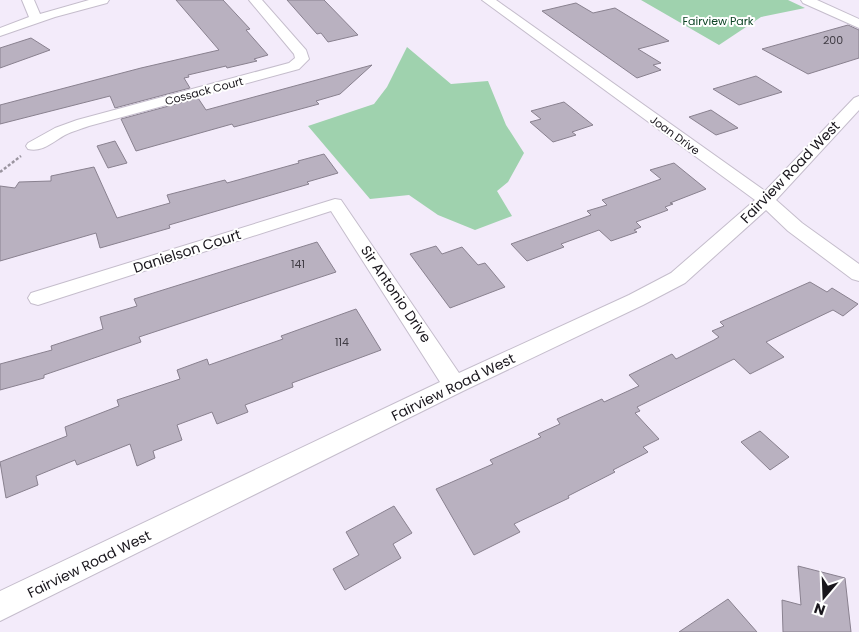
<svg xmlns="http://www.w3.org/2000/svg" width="859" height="632" font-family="Poppins,sans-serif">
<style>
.green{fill:#9fd2ae}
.building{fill:#b9b1c0;stroke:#89818f}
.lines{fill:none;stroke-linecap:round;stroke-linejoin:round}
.street-casing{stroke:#c5bdcc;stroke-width:2}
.path{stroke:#9a949f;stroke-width:2.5;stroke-dasharray:3 2;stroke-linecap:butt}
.street{fill:#fff;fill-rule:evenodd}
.labels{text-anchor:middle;stroke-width:4;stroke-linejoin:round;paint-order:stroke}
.far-park-label{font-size:11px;fill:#0d4425;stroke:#fff}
.number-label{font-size:11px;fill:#413d45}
.far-street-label{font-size:11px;fill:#19161c;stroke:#fff}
.street-label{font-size:14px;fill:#19161c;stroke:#fff}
</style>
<rect width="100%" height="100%" fill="#f3ebfa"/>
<g class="green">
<polygon points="641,0 788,0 805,8 761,17 719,45"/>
<polygon points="407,47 451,84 488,81 506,125 524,153 508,182 497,191 512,216 475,230 438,215 409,195 370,199 308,126 374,104 387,87"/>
</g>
<g class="building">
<polygon points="176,0 223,0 250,29 246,30 268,55 254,59 257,61 227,68 226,66 188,75 189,77 184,78 190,88 115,108 110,96 0,124 0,105 141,68 219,50"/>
<polygon points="287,0 324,0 358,35 328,42 321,33 317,34"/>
<polygon points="576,3 593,13 615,8 669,41 638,49 661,63 653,65 661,70 637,78 542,11"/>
<polygon points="848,25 859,30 859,58 808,74 762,49"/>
<polygon points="31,38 50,50 0,68 0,48"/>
<polygon points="372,65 340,94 316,101 319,104 234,127 232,124 136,151 121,119 198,98 206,110"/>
<polygon points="756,76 782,92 739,105 713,89"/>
<polygon points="564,102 593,125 572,132 576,135 553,142 530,122 541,119 531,111"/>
<polygon points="711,110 738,128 716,135 689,117"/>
<polygon points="115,141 127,163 108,168 97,146"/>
<polygon points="324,154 338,173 307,182 309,184 169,225 170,228 100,248 96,233 0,261 0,186 15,188 19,182 51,181 51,176 94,167 117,218 170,203 167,195 225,180 227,183 299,163 298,161"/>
<polygon points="674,163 706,189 670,203 673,204 665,207 668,210 636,222 641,227 634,230 637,232 611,241 599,230 561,244 564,247 527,261 511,244 591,215 587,211 607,205 602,200 661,179 650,170"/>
<polygon points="317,242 336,272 139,337 141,342 44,375 44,378 0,390 0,364 52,350 51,346 103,329 100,317 137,306 134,299"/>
<polygon points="436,246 442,254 462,247 478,265 485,263 505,287 450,308 410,254"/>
<polygon points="810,282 827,292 832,288 858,304 843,316 833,310 766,342 784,357 750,374 734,359 637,407 640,411 635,413 659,439 643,447 648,452 613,470 615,472 568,496 569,498 514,524 520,532 474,555 436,489 493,464 490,460 541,437 538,434 560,424 557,419 602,399 604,402 639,386 629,375 672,354 676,359 714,340 719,337 712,331 724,326 720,322"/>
<polygon points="356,309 381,350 292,383 293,387 245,405 248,412 217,424 212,412 177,425 182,440 153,451 155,458 137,466 130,444 77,465 75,460 36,476 38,485 6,498 0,462 67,436 65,427 119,406 117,400 180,379 177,370 207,359 209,365 283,339 281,336"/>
<polygon points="760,431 789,457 770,470 741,442"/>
<polygon points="394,506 412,533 393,544 401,558 345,590 333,569 359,555 346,532"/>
<polygon points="798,566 845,578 851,632 783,632 782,600 801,605"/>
<polygon points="728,599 757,632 679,632"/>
</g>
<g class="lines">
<defs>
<g id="street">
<polygon points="22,0 34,0 40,14 89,0 109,0 107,3 55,17 0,36 0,28 29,17"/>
<path d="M249,0H262L306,50L309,59L299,69L89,126C81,129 73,131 65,135C54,141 42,153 28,149L26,146L28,143L55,128L77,120L289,63L295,58L294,54Z"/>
<polygon points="482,0 496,0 765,191 854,98 859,96 859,110 776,200 802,223 859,264 859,281 852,279 788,231 766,210 685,283 643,305 463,391 0,621 0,591 440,382 331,211 38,305 31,303 28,298 31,293 335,199 341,200 459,373 629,295 671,273 755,200"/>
<polygon points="801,0 817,0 859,19 859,28 803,3"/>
</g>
</defs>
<use href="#street" class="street-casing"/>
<polyline class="path" points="0,172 21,156"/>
<use href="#street" class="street"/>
</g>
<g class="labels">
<g class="far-park-label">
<text x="718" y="25">Fairview Park</text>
</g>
<g class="number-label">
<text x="833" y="44">200</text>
<text x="298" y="268">141</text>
<text x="342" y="346">114</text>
</g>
<g class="far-street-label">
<text transform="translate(204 91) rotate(-15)" y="4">Cossack Court</text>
<text transform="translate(675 135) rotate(36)" y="4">Joan Drive</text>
</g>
<g class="street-label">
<text transform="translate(790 172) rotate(-46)" y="5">Fairview Road West</text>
<text transform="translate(187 251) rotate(-18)" y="5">Danielson Court</text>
<text transform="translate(396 294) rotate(56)" y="5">Sir Antonio Drive</text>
<text transform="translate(453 387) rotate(-26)" y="5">Fairview Road West</text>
<text transform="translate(89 564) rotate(-26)" y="5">Fairview Road West</text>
</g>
</g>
<g transform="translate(824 597) rotate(199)" stroke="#ffffff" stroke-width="4" paint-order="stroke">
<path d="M0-4L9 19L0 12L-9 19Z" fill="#19161c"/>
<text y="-8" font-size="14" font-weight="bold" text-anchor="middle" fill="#19161c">N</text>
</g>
</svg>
